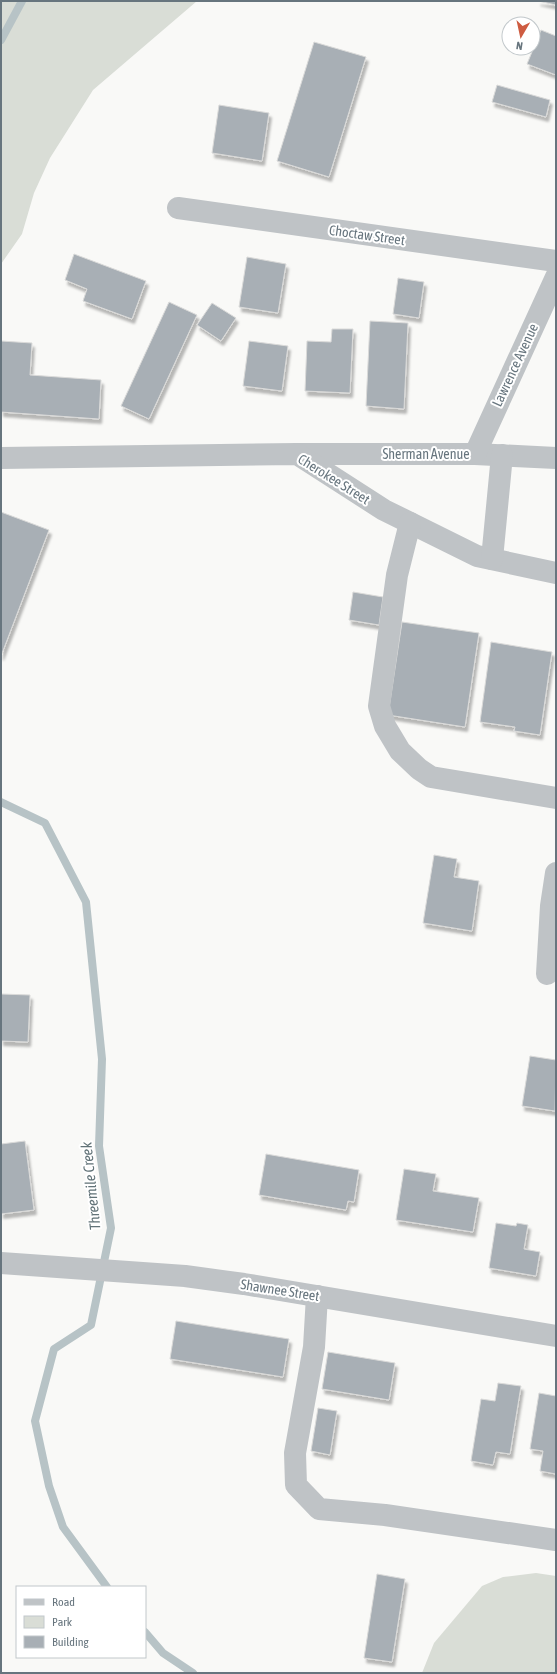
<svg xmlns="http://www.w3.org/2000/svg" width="557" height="1674" font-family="'Asap Condensed',sans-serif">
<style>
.green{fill:#d9ddd6}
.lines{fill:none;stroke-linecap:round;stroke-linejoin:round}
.stream{stroke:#b7c3c6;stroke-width:8}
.building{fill:#a8afb5;stroke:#dadad9;filter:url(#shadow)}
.minor{stroke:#bfc3c6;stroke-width:22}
.labels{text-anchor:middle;stroke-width:4;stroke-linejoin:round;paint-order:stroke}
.street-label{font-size:14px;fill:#67757e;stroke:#fff}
.water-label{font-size:15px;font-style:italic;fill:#627378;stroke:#fff}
</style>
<defs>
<filter id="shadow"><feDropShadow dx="2.5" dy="4.5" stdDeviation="1" flood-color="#0004"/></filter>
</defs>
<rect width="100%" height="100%" fill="#f9f9f7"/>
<g class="green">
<polygon points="1,1 197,1 93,90 50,158 34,193 22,234 1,264"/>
<polygon points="536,1573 556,1576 556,1673 422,1673 434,1643 482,1586 503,1577"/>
</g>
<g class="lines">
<g class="stream">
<polyline points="1,40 22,1"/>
<polyline points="1,802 45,823 86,902 102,1059 99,1146 111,1228 91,1325 54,1349 35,1421 49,1486 63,1527 107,1587"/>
<polyline points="145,1632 163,1653 193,1673"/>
</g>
</g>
<g class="building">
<polygon points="538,1 556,1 556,5"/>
<polygon points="541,30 556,36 556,75 527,64"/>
<polygon points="314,42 366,57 329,177 277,161"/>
<polygon points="497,85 550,100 546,117 492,102"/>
<polygon points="219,105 269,113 262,161 212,153"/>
<polygon points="74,254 146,281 132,319 83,301 87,289 65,280"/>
<polygon points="247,257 286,264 278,313 239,307"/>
<polygon points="398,278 424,282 419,318 393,314"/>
<polygon points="169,302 197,315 149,419 121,406"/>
<polygon points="212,303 236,318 221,341 197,325"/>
<polygon points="370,321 408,323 404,409 366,406"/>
<polygon points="332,329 353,329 350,393 305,391 307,341 331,342"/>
<polygon points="1,341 32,343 30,375 101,380 99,419 1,412"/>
<polygon points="249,341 288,346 282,391 243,386"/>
<polygon points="1,512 49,530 1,656"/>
<polygon points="353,592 383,597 379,625 349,620"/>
<polygon points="402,622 479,633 465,727 388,715"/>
<polygon points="491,642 552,652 540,735 514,731 515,727 480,722"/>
<polygon points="434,855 457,859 454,877 479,881 472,931 423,923"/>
<polygon points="1,994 30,995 28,1042 1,1041"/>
<polygon points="530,1056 556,1060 555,1111 522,1106"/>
<polygon points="25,1141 34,1210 1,1214 1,1144"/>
<polygon points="266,1154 359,1170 354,1202 348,1201 346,1210 259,1195"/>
<polygon points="404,1169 436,1174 433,1191 479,1198 473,1232 396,1220"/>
<polygon points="496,1223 516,1226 517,1223 528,1225 524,1249 540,1252 536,1276 489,1268"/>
<polygon points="176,1321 289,1339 283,1377 170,1359"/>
<polygon points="328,1352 395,1363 389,1400 322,1389"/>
<polygon points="498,1383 521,1386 510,1454 496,1452 493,1465 471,1461 481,1399 495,1401"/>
<polygon points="539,1393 556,1396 556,1474 540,1471 543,1451 530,1449"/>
<polygon points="318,1408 337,1411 330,1455 311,1451"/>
<polygon points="377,1574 405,1579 392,1662 364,1658"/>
</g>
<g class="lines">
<g class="minor">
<polyline points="178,208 556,261"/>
<polyline points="297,454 475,454 556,458"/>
<polyline points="475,454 556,277"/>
<polyline points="1,458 297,454 384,510 477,556 556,573"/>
<polyline points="410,523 397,575 379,706 385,726 400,751 419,769 431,777 556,798"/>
<polyline points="492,559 502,455"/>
<polyline points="547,974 551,906 556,873"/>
<polyline points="1,1263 185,1276 244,1284 556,1336"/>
<polyline points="317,1296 314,1347 295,1453 296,1485 319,1509 385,1515 556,1540"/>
</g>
</g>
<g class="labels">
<g class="street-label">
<text transform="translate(367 235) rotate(8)" y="5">Choctaw Street</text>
<text transform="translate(515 365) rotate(-65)" y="5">Lawrence Avenue</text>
<text x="426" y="459">Sherman Avenue</text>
<text transform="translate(334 479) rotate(32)" y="5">Cherokee Street</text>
<text transform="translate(280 1290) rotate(9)" y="5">Shawnee Street</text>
</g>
<g class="water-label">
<text transform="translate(91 1186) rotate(-96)" y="5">Threemile Creek</text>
</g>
</g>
<rect width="557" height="1674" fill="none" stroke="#67757e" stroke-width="4"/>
<rect x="16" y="1586" width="130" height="72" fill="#ffffff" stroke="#c2c8cb"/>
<rect x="24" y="1599" width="20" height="6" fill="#bfc3c6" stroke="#c2c8cb"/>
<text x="52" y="1606" font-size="12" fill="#67757e">Road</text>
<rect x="24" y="1616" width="20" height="12" fill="#d9ddd6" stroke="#c2c8cb"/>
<text x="52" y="1626" font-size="12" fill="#67757e">Park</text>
<rect x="24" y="1636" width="20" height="12" fill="#a8afb5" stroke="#c2c8cb"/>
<text x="52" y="1646" font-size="12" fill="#67757e">Building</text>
<g transform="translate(521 36) rotate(189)"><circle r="19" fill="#ffffff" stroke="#c2c8cb"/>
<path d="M0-3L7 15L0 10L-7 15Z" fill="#ce5c41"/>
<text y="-6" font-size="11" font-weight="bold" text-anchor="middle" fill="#67757e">N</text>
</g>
</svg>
